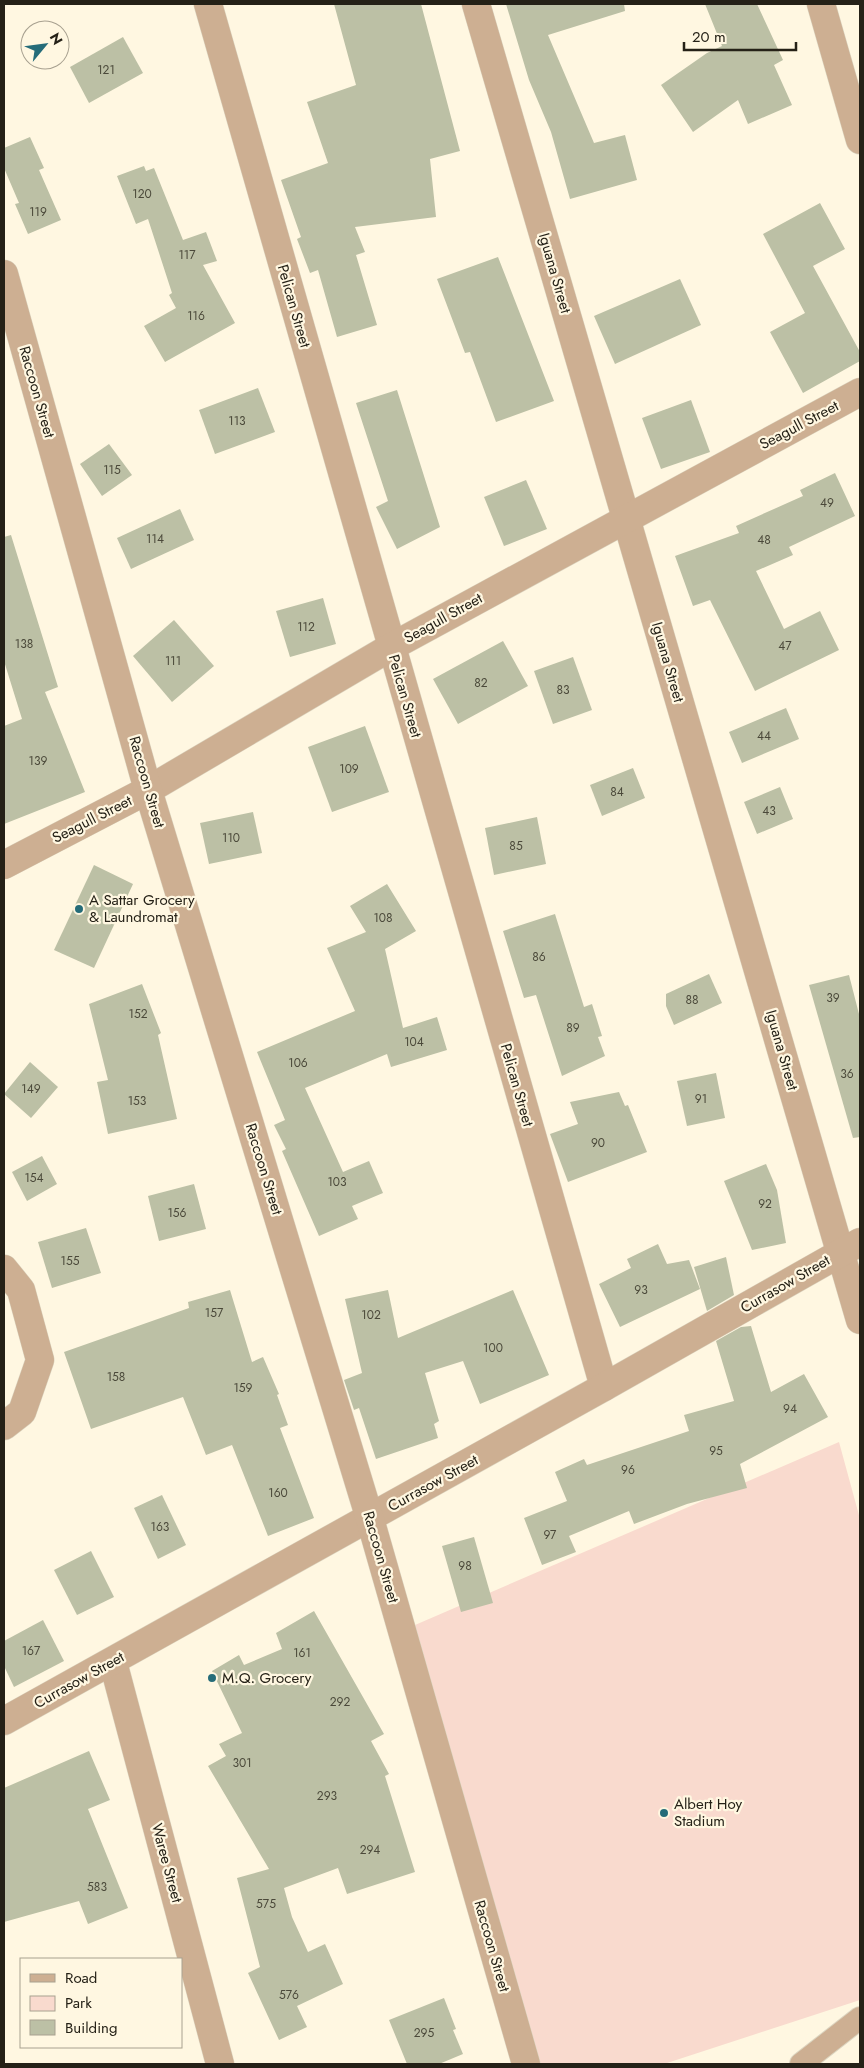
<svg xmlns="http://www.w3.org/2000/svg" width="864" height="2068" font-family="Jost,sans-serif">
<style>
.green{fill:#f9dace}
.building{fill:#bcc0a5}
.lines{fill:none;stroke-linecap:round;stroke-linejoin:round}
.service-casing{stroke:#dcd5c1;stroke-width:24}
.minor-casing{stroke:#dcd5c1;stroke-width:29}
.tertiary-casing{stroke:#dcd5c1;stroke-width:29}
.service{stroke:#cdaf92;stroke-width:22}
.minor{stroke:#cdaf92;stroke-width:28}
.tertiary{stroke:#cdaf92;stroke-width:28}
.poi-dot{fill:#256c79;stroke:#fff7e1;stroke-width:2}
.labels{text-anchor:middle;stroke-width:4.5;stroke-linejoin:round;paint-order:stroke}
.number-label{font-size:12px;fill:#4b493a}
.street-label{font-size:15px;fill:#252117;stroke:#fff7e1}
.poi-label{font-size:15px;fill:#252117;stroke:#fff7e1;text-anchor:start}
</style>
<rect width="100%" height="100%" fill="#fff7e1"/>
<polygon class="green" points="839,1442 860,1519 860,2000 664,2064 540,2064 415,1625"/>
<g class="building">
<polygon points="334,4 421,4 460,151 430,159 436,217 355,227 365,252 356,255 377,325 337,337 318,270 310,273 297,239 301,237 281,180 328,163 307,102 356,85"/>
<polygon points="506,4 624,4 625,11 548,35 594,143 625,135 637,180 570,199 551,132 529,80"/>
<polygon points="705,4 757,4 783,60 774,65 792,105 748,124 738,100 693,132 661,85 707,53 722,46"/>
<polygon points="123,37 143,73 89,103 70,67"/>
<polygon points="30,137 44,168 39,170 61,220 28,234 15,204 19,203 4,168 4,148"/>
<polygon points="144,166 146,171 154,168 183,240 206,232 217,261 203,265 235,323 165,362 144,326 176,308 169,295 172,293 148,219 136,224 117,176"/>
<polygon points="820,203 845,249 813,266 860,352 860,361 803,393 770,332 805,313 763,234"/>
<polygon points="498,257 554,401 496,422 470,352 465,353 437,279"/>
<polygon points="680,279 701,325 615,364 594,316"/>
<polygon points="258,388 275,432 215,454 199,410"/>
<polygon points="397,390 440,527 397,549 376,507 388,501 356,403"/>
<polygon points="691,400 710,452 661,469 642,418"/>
<polygon points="109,444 132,475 102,496 80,464"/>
<polygon points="835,473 855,516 789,547 793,555 756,571 784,629 820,611 839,650 755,691 710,600 693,606 675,556 739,533 736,526 803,496 800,490"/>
<polygon points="526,480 547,529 504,546 484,497"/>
<polygon points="180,509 194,540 131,569 117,538"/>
<polygon points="11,535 58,687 45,692 85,792 4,824 4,726 22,719 4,661 4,537"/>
<polygon points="323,598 336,644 290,657 276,611"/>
<polygon points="174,620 214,666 172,702 133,656"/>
<polygon points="503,641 528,686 458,724 433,679"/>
<polygon points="573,657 592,710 553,724 534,671"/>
<polygon points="786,708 799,739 742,763 729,732"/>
<polygon points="365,726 389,792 332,812 308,747"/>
<polygon points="633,768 645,798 602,816 590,785"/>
<polygon points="780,787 793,819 757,834 744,802"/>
<polygon points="253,812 262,853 209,864 200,823"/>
<polygon points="537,817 546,864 494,875 485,828"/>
<polygon points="94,865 133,884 94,968 54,950"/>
<polygon points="387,884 416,931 385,949 403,1028 437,1017 447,1050 391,1067 387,1054 305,1088 343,1172 369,1161 383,1193 352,1206 358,1219 319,1236 282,1151 286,1149 274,1125 285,1120 257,1052 355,1011 327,948 366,932 350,906"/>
<polygon points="555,914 584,1007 592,1004 602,1036 598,1037 605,1056 562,1076 536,995 524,998 503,931"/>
<polygon points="709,974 722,1003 674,1025 666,1006 666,994"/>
<polygon points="849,975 860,1018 860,1137 853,1138 809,985"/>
<polygon points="142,984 161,1033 158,1035 177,1119 108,1134 97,1082 108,1080 89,1004"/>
<polygon points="30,1062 58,1087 31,1118 4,1094"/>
<polygon points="716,1073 725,1118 687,1126 677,1081"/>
<polygon points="619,1092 625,1106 628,1105 647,1152 568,1182 550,1134 578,1124 570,1102"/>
<polygon points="42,1156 57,1184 27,1201 12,1172"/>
<polygon points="766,1164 777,1190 786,1243 752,1250 724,1181"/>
<polygon points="194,1184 206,1229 159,1241 148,1196"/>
<polygon points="86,1228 101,1273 52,1288 38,1242"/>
<polygon points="658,1244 667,1264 689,1260 700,1289 620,1327 599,1284 631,1268 627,1259"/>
<polygon points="726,1257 734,1295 707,1311 694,1267"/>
<polygon points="230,1290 252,1362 263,1357 279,1394 277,1395 288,1425 280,1428 314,1518 268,1536 232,1445 206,1455 183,1397 91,1429 64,1352 189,1308 188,1302"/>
<polygon points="388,1290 398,1338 513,1290 549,1375 480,1404 463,1361 425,1373 439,1421 434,1424 438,1438 376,1459 359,1408 354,1410 344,1380 362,1373 345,1299"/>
<polygon points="751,1326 771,1392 804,1374 828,1417 740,1464 747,1488 687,1504 634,1524 629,1511 569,1536 576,1552 542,1565 524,1518 567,1501 555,1472 584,1459 587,1465 689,1431 684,1415 734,1401 716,1341 741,1327"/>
<polygon points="162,1495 186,1545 158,1559 134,1508"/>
<polygon points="474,1537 493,1603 461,1612 442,1546"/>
<polygon points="91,1551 114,1597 77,1615 54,1570"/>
<polygon points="314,1611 384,1734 371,1741 389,1774 385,1776 415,1872 347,1894 338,1868 284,1888 292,1917 308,1952 325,1944 343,1984 297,2006 307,2027 279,2040 248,1973 260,1967 237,1878 269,1869 208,1766 226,1756 219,1744 242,1733 212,1671 239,1655 244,1665 282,1649 276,1633"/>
<polygon points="43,1620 64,1661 14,1687 4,1666 4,1641"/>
<polygon points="89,1751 110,1800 88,1809 128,1908 88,1924 79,1901 4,1922 4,1788"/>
<polygon points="444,1998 456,2029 453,2030 463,2054 439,2064 407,2064 389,2020"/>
</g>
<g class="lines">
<defs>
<polyline id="service" points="801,2064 860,2018"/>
<g id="minor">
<polyline points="208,4 604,1387"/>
<polyline points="476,4 860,1320"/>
<polyline points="821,4 860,140"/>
<polyline points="4,865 148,790 391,647 860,392"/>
<polyline points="4,1269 21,1290 40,1360 22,1412 4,1426"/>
<polyline points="113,1662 220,2064"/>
<polyline points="4,1721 604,1387 860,1242"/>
</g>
<polyline id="tertiary" points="4,274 148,790 370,1519 526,2064"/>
</defs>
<use href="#service" class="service-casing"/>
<use href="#minor" class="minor-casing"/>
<use href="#tertiary" class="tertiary-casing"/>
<use href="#service" class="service"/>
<use href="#minor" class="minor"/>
<use href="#tertiary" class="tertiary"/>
</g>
<g class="poi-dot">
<circle cx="79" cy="909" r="5"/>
<circle cx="212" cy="1678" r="5"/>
<circle cx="664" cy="1813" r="5"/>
</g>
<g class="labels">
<g class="number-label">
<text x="106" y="74">121</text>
<text x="142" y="198">120</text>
<text x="38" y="216">119</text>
<text x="187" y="259">117</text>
<text x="196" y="320">116</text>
<text x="237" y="425">113</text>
<text x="112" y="474">115</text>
<text x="827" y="507">49</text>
<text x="155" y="543">114</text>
<text x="764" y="544">48</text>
<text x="306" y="631">112</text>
<text x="24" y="648">138</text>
<text x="785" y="650">47</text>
<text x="173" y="665">111</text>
<text x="481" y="687">82</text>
<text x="563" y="694">83</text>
<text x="764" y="740">44</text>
<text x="38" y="765">139</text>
<text x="349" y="773">109</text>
<text x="617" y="796">84</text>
<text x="769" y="815">43</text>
<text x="231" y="842">110</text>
<text x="516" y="850">85</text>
<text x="383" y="922">108</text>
<text x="539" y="961">86</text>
<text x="833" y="1002">39</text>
<text x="692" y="1004">88</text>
<text x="138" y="1018">152</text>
<text x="573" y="1032">89</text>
<text x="414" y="1046">104</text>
<text x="298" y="1067">106</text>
<text x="847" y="1078">36</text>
<text x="31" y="1093">149</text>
<text x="701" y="1103">91</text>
<text x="137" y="1105">153</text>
<text x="598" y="1147">90</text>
<text x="34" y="1182">154</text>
<text x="337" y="1186">103</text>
<text x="765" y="1208">92</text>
<text x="177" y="1217">156</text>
<text x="70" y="1265">155</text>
<text x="641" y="1294">93</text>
<text x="214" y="1317">157</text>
<text x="371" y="1319">102</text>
<text x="493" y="1352">100</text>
<text x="116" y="1381">158</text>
<text x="243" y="1392">159</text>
<text x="790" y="1413">94</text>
<text x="716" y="1455">95</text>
<text x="628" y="1474">96</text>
<text x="278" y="1497">160</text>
<text x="160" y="1531">163</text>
<text x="550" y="1539">97</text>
<text x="465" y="1570">98</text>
<text x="31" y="1655">167</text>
<text x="302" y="1657">161</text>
<text x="340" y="1706">292</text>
<text x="242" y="1767">301</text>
<text x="327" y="1800">293</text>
<text x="370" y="1854">294</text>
<text x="97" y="1891">583</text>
<text x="266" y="1908">575</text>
<text x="289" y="1999">576</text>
<text x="424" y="2037">295</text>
</g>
<g class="street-label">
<text transform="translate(555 273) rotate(74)" y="5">Iguana Street</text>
<text transform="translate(294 306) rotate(74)" y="5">Pelican Street</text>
<text transform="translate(37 392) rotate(74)" y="5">Raccoon Street</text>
<text transform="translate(799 425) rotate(-28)" y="5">Seagull Street</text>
<text transform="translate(443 618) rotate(-29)" y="5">Seagull Street</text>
<text transform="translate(668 662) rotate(74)" y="5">Iguana Street</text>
<text transform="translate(405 696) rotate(74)" y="5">Pelican Street</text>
<text transform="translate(147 782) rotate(74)" y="5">Raccoon Street</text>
<text transform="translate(92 819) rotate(-27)" y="5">Seagull Street</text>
<text transform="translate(782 1050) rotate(74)" y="5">Iguana Street</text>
<text transform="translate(517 1085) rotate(74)" y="5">Pelican Street</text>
<text transform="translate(264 1169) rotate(73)" y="5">Raccoon Street</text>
<text transform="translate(785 1284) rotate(-30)" y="5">Currasow Street</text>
<text transform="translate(433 1483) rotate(-29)" y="5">Currasow Street</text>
<text transform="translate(381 1557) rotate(74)" y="5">Raccoon Street</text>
<text transform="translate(79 1680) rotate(-29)" y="5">Currasow Street</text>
<text transform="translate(167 1863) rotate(75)" y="5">Waree Street</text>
<text transform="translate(492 1946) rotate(74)" y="5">Raccoon Street</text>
</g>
<g class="poi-label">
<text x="89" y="905">A Sattar Grocery<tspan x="89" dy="17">&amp; Laundromat</tspan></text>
<text x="222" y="1683">M.Q. Grocery</text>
<text x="674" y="1809">Albert Hoy<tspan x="674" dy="17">Stadium</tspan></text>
</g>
</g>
<rect width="864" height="2068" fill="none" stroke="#252117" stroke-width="10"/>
<rect x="20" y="1958" width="162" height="90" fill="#fff7e1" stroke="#a8a190"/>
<rect x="30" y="1974" width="25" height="8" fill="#cdaf92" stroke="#a8a190"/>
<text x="65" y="1983" font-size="15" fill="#252117">Road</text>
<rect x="30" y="1996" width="25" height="15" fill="#f9dace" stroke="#a8a190"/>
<text x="65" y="2008" font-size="15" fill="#252117">Park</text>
<rect x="30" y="2020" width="25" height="15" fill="#bcc0a5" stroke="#a8a190"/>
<text x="65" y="2033" font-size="15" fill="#252117">Building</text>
<g transform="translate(45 45) rotate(61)"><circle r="24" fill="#fff7e1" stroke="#a8a190"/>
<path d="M0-4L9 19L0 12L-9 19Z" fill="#256c79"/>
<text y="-8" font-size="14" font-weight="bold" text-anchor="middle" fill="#252117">N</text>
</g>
<path d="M684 42v8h112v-8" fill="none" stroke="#252117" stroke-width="2.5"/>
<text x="692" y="42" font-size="15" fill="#252117" stroke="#fff7e1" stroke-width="4" paint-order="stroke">20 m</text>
</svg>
